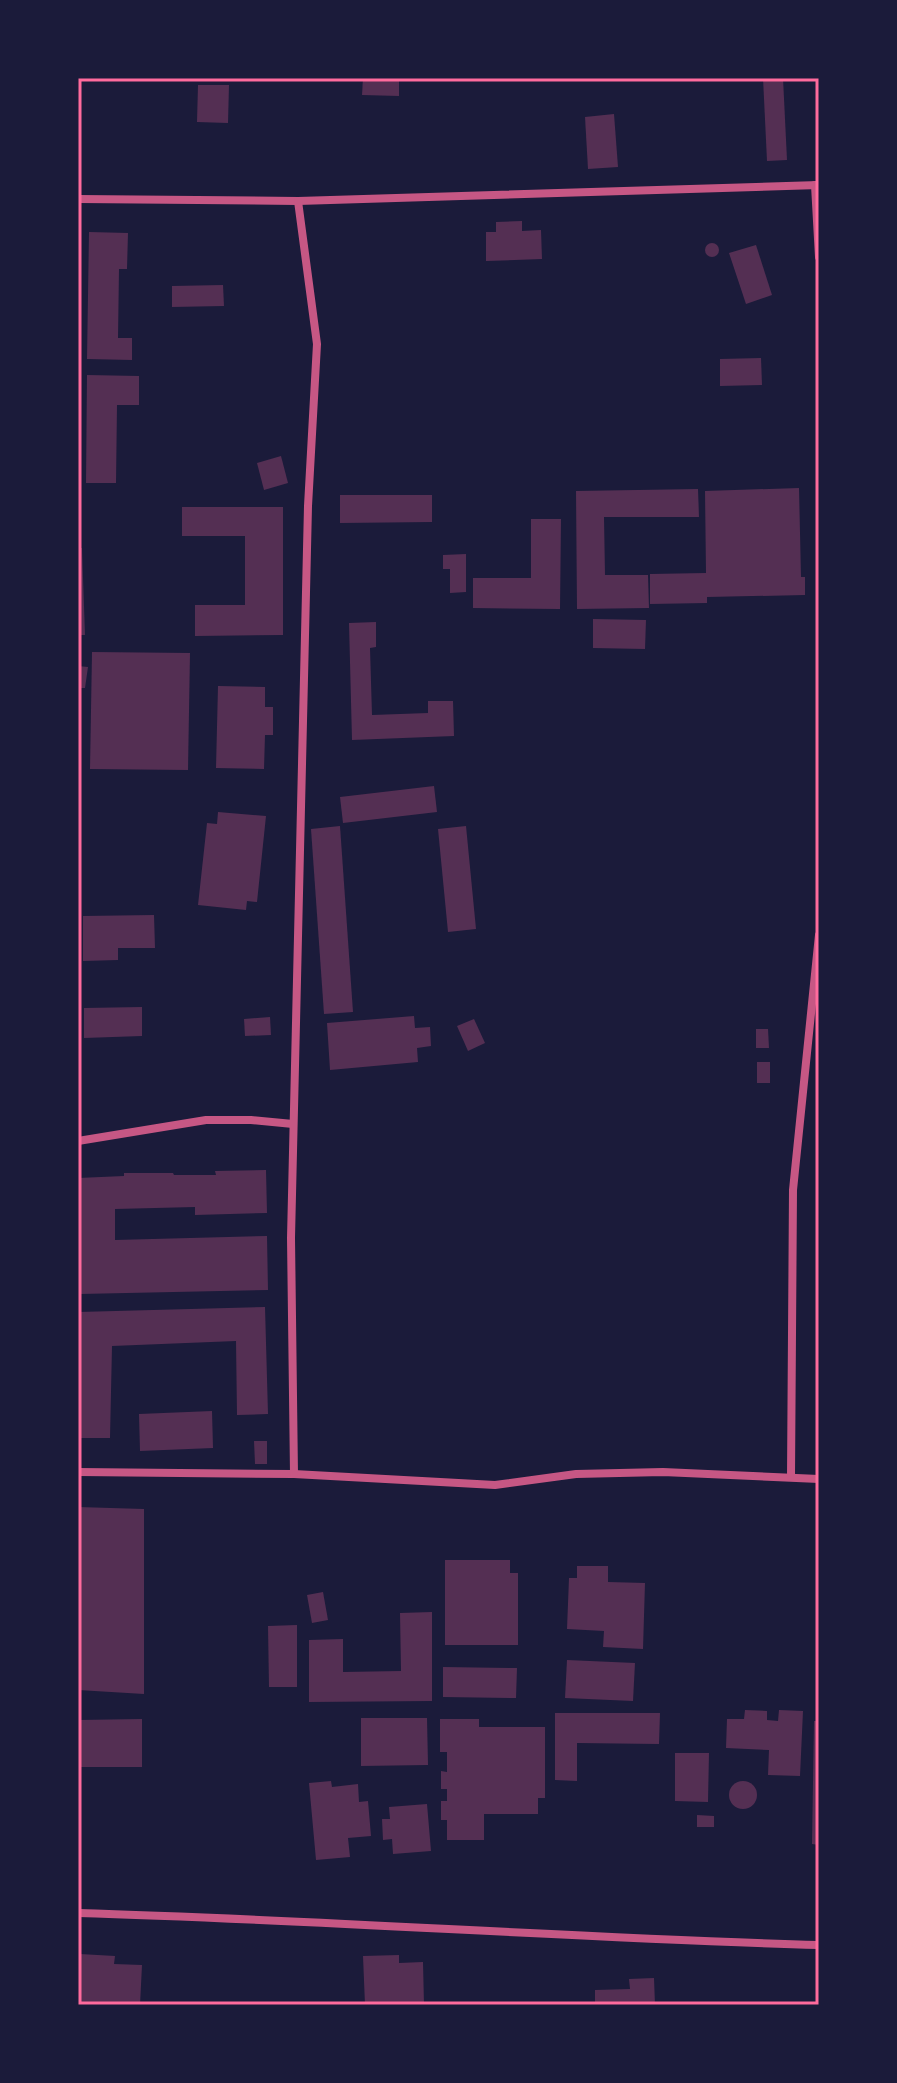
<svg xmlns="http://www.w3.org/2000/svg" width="897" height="2083" font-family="Helvetica,sans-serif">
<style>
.building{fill:#542f53}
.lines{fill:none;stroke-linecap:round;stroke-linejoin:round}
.minor{stroke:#c65784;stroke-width:8}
.neatline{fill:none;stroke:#ff6b9d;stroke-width:3}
</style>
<rect width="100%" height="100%" fill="#1b1b3a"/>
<g class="building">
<polygon points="363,78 399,78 399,96 362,95"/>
<polygon points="763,78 783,78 787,160 767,161"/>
<polygon points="198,85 229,85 228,123 197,122"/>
<polygon points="614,114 618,167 588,169 585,117"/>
<polygon points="522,221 522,231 541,230 542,259 486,261 486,232 496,232 496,222"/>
<polygon points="89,232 128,233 127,269 119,269 118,338 132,338 132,360 87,359"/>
<circle cx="712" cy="250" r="7"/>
<polygon points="756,245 772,295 746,304 729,253"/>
<polygon points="223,285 224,306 172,307 172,286"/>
<polygon points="761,358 762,385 720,386 720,359"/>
<polygon points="87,375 139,376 139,405 117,405 116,483 86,483"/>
<polygon points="281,456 288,483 264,490 257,463"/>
<polygon points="799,488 801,577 805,577 805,595 707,597 707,603 650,604 650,574 706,573 705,491"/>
<polygon points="698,489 699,517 604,517 605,575 648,575 649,608 577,609 576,491"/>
<polygon points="340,495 432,495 432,522 340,523"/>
<polygon points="182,507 283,507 283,635 195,636 195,605 245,605 245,536 182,536"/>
<polygon points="531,519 561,519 560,609 473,608 473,578 531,578"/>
<polygon points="78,548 82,548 85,635 78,635"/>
<polygon points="466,554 466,592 450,593 450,569 443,569 443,555"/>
<polygon points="593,619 646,620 645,649 593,648"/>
<polygon points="376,622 376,647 370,648 372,715 428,713 428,701 453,701 454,736 352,740 349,623"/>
<polygon points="92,652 190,653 188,770 90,769"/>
<polygon points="78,666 88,667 85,688 78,688"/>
<polygon points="218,686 265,687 265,707 273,707 273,735 265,735 264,769 216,768"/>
<polygon points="434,786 437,812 343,823 340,797"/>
<polygon points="218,812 266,816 257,902 247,901 246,910 198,905 207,823 217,824"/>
<polygon points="340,826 353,1012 324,1014 311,829"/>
<polygon points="466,826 476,929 448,932 438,829"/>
<polygon points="154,915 155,948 118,948 118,960 83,961 83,916"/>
<polygon points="142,1007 142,1036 84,1038 84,1008"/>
<polygon points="414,1016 415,1028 430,1027 431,1046 417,1048 418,1062 330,1070 327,1023"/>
<polygon points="270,1017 271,1035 245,1036 244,1019"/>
<polygon points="474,1019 485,1043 468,1051 457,1026"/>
<polygon points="756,1029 768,1029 769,1048 756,1048"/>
<rect x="757" y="1062" width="13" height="21"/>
<polygon points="266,1170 267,1213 195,1215 195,1207 115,1209 115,1240 267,1236 268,1290 80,1294 78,1178 124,1176 124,1173 173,1173 174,1175 216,1175 215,1171"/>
<polygon points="265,1307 268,1414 237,1415 236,1341 112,1346 110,1438 78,1438 78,1312"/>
<polygon points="212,1411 213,1448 140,1451 139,1414"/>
<polygon points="254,1441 267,1441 267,1464 255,1464"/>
<polygon points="78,1507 144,1509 144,1694 78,1690"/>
<polygon points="445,1560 510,1560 510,1573 518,1573 518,1645 445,1645"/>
<polygon points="577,1566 608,1566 608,1582 645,1583 643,1649 603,1647 604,1631 567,1629 569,1578 577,1578"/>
<polygon points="323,1592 328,1620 312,1623 307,1595"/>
<polygon points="432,1612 432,1701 309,1702 309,1640 343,1639 343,1672 401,1671 400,1613"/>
<polygon points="297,1625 297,1687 269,1687 268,1626"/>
<polygon points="567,1660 635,1663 633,1701 565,1698"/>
<polygon points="443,1667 517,1668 516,1698 443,1697"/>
<polygon points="745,1710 767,1711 767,1720 778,1721 779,1710 803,1711 800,1776 768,1775 769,1750 726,1748 727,1719 744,1719"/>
<polygon points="555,1713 660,1713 659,1744 577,1743 577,1781 555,1780"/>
<polygon points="361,1718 427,1718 428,1765 361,1766"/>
<polygon points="142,1719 142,1767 78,1767 78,1720"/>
<polygon points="440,1719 479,1719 479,1727 545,1727 545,1798 538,1798 538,1814 484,1814 484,1840 447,1840 447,1820 441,1820 441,1801 447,1801 447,1789 441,1789 441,1771 447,1772 447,1752 440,1752"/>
<polygon points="814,1721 819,1721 819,1845 812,1844"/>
<polygon points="675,1753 709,1753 708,1802 675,1801"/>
<polygon points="331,1781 332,1787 358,1784 359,1802 368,1801 371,1836 348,1838 350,1857 316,1860 309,1783"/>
<circle cx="743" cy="1795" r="14"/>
<polygon points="427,1804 431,1851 393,1854 392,1839 383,1840 382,1819 390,1819 389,1807"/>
<polygon points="697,1815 714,1816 714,1827 697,1827"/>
<polygon points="80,1954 115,1956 114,1964 142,1965 140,2005 78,2005"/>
<polygon points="399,1955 399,1963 423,1962 424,2005 365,2005 363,1956"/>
<polygon points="654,1978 655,2005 595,2005 595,1990 630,1989 629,1979"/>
</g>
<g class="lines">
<g class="minor">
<polyline points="815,185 819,257"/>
<polyline points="78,199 298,201 819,185"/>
<polyline points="78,1141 206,1120 251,1120 293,1124"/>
<polyline points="78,1472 294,1474 495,1485 576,1474 663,1472 819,1479"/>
<polyline points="294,1474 291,1238 308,506 317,344 298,201"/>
<polyline points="791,1477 793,1190 819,935"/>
<path d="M78,1913C325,1920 572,1938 819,1945"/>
</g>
</g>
<rect width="897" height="2083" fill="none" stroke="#1b1b3a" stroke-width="160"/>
<rect x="80" y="80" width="737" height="1923" class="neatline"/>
</svg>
